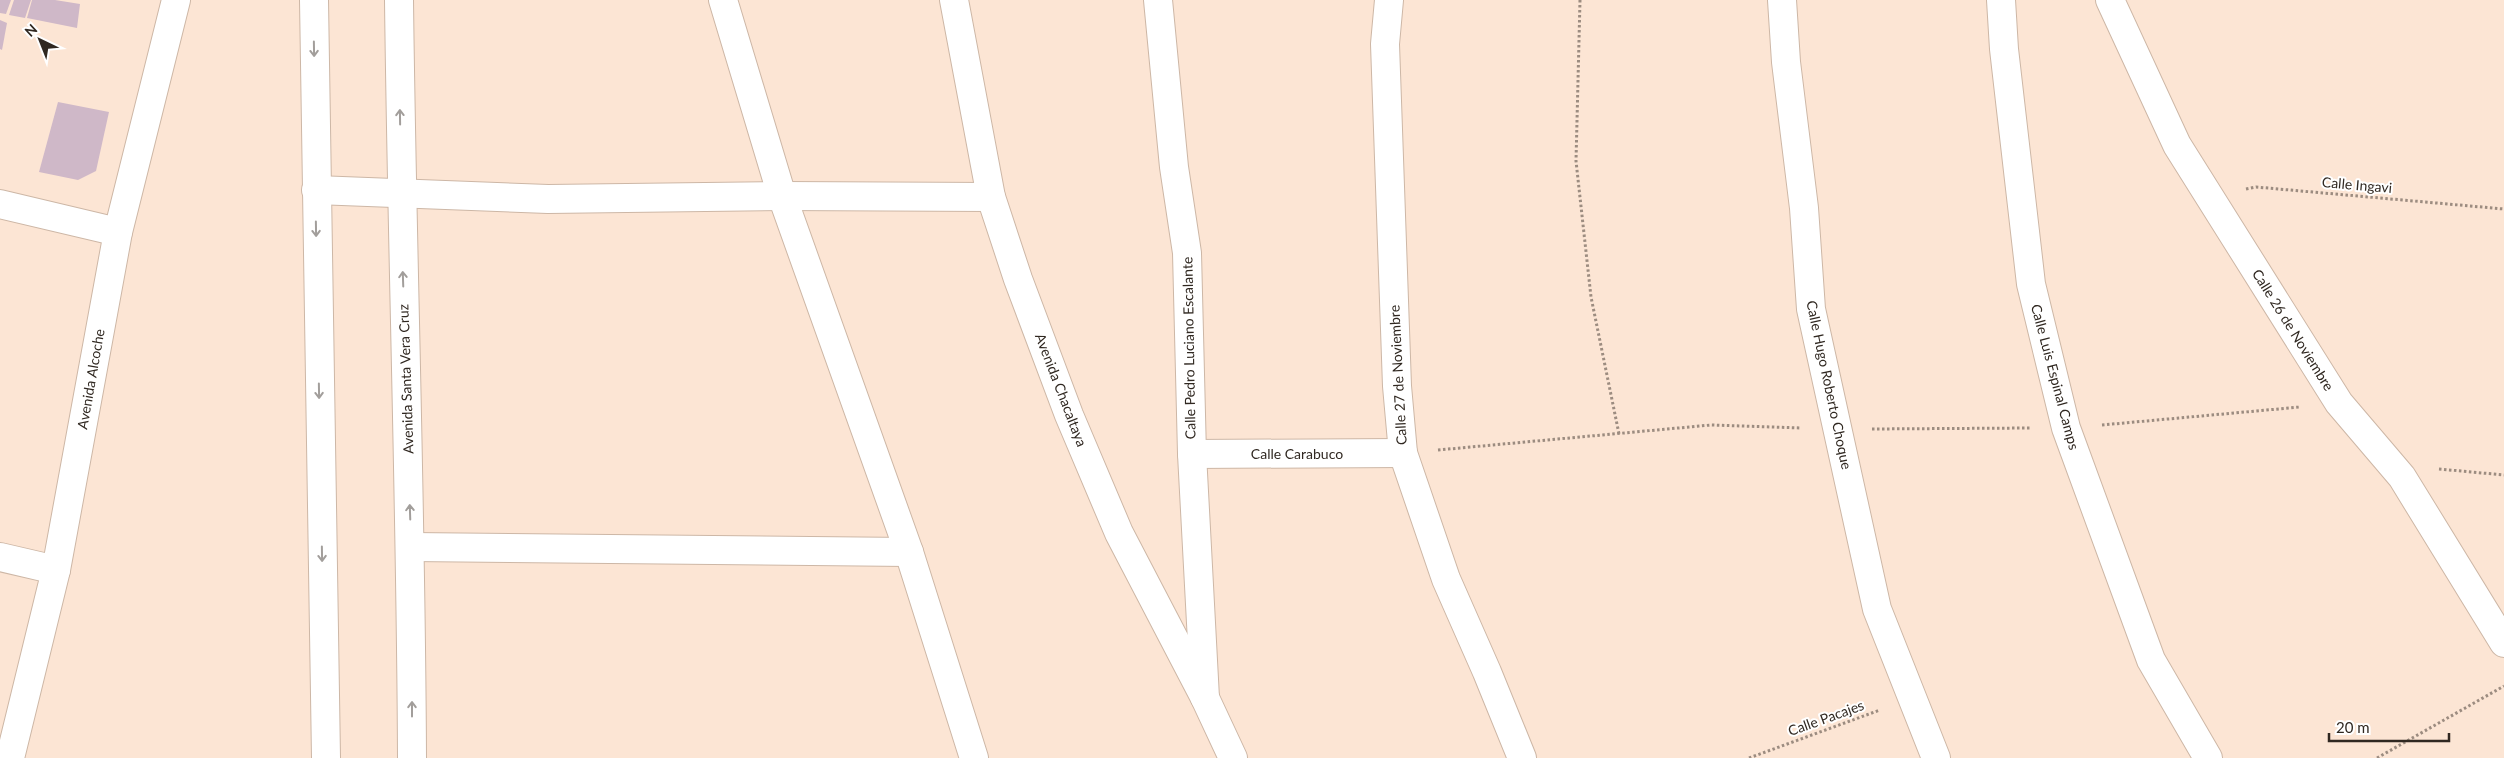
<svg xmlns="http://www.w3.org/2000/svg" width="2504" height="758" font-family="Lato,sans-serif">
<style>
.building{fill:#cfb8c8}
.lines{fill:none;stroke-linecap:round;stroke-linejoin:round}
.minor-casing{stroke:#cdb7a6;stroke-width:30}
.tertiary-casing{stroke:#cdb7a6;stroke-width:30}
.path{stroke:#9c8c80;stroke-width:3;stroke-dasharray:2.5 2.5;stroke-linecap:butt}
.minor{stroke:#fff;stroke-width:28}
.tertiary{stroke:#fff;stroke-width:28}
.oneway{stroke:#a29e9b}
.labels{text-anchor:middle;stroke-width:4;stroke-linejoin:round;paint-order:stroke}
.street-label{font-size:14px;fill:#302821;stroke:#fff}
</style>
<rect width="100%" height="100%" fill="#fce5d4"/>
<g class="building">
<polygon points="0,0 11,0 6,14 0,13"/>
<polygon points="14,0 31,0 25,18 9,15"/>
<polygon points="32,0 55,0 80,4 77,28 27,18"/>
<polygon points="0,20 7,23 2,50 0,49"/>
<polygon points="58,102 109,112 96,171 78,180 39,172"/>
</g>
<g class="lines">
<defs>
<g id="minor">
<polyline points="723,0 782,196 909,552 974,758"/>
<polyline points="1158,0 1174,167 1187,253 1192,454 1205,698"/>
<polyline points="1389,0 1385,44 1397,386 1403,453 1446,579 1487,672 1522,758"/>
<polyline points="1782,0 1786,62 1804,208 1811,309 1877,609 1936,758"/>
<polyline points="2001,0 2004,49 2031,284 2066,428 2151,660 2208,758"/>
<polyline points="2110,0 2177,145 2339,403 2402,477 2504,643"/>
<polyline points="316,190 548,199 782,196 991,197"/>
<polyline points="0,204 118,232"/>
<polyline points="1192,454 1403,453"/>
<polyline points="411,547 909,552"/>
<polyline points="0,557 56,570"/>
</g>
<g id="tertiary">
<polyline points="314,0 326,758"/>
<path d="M399,0C402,253 411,505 412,758"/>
<polyline points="954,0 991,197 1018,279 1069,415 1119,533 1205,698 1233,758"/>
<polyline points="10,758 56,570 118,232 176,0"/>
</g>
</defs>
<use href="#minor" class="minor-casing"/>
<use href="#tertiary" class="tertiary-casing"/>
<g class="path">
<polyline points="1580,0 1576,161 1591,297 1619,434"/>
<polyline points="2246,189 2256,187 2504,209"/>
<polyline points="2102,425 2300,407"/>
<polyline points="1872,429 2031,428"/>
<polyline points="1438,450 1711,425 1801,428"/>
<polyline points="2439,469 2504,475"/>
<polyline points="1749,758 1880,710"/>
<polyline points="2377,758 2504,686"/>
</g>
<use href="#minor" class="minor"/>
<use href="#tertiary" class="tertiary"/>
</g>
<defs><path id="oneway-shaft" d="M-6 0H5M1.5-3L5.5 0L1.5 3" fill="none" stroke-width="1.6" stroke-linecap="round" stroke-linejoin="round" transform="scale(1.25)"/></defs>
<g class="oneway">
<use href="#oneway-shaft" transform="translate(314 49) rotate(89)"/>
<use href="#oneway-shaft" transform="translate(400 117) rotate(-91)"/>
<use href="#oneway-shaft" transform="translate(316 229) rotate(89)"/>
<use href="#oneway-shaft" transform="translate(403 279) rotate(-92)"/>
<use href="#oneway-shaft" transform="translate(319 391) rotate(89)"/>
<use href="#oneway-shaft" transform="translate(410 512) rotate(-92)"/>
<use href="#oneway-shaft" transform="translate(322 554) rotate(89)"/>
<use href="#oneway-shaft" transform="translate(412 709) rotate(-90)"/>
</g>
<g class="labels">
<g class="street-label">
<text transform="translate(2357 185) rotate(5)" y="5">Calle Ingavi</text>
<text transform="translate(2293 330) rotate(58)" y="5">Calle 26 de Noviembre</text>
<text transform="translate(1189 348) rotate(-91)" y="5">Calle Pedro Luciano Escalante</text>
<text transform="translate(1398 375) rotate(-93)" y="5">Calle 27 de Noviembre</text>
<text transform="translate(2055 377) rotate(75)" y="5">Calle Luis Espinal Camps</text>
<text transform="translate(91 379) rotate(-80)" y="5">Avenida Alcoche</text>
<text transform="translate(406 379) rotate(-92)" y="5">Avenida Santa Vera Cruz</text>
<text transform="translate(1829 385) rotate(78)" y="5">Calle Hugo Roberto Choque</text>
<text transform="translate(1061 390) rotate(69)" y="5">Avenida Chacaltaya</text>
<text x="1297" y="459">Calle Carabuco</text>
<text transform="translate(1826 718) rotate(-20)" y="5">Calle Pacajes</text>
</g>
</g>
<g transform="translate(40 40) rotate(317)" stroke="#ffffff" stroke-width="4" paint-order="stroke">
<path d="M0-4L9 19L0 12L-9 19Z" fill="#302821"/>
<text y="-8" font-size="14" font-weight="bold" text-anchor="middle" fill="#302821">N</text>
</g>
<path d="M2329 733v8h120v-8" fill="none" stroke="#302821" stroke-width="2.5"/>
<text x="2336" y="733" font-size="15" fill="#302821" stroke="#ffffff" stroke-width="4" paint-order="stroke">20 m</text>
</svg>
